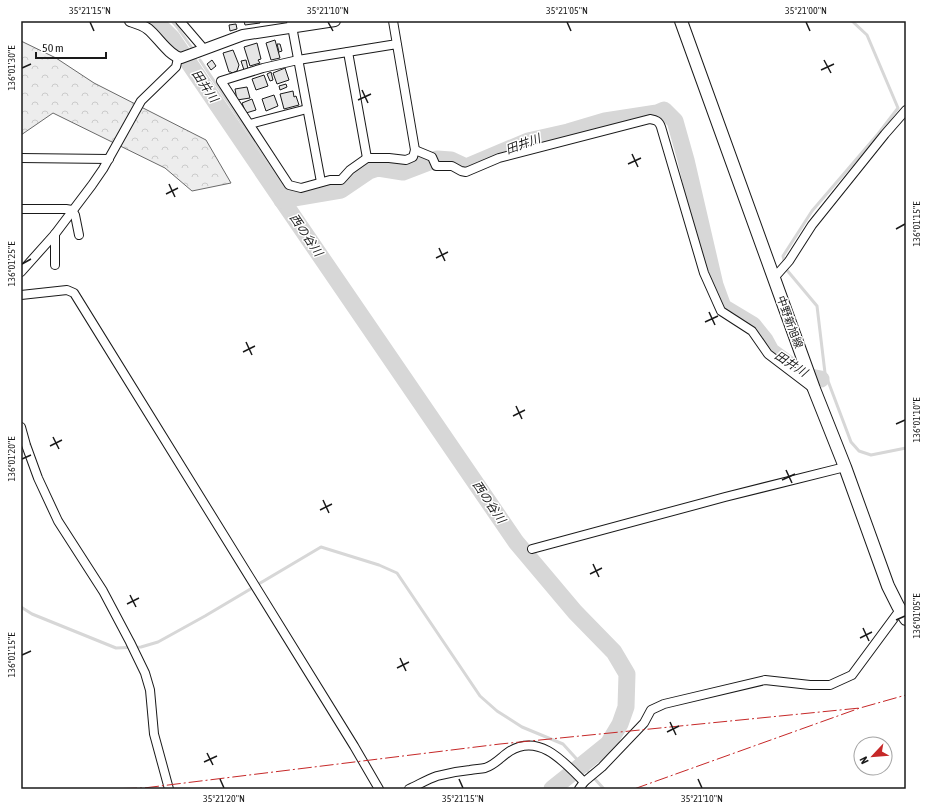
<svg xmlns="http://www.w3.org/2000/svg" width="927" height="810" font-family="'Asap Condensed','Noto Sans JP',sans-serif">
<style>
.forest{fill:url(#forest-crowns);stroke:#6a6a6a}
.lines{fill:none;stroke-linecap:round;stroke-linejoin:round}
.stream{stroke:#d7d7d7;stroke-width:3}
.river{stroke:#d7d7d7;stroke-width:17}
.building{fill:#e6e6e6;stroke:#1a1a1a}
.minor-casing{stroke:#1a1a1a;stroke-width:10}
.tertiary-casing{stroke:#1a1a1a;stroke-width:12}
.secondary-casing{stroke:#1a1a1a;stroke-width:14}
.minor{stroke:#fff;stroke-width:8}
.tertiary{stroke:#fff;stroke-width:10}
.secondary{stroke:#fff;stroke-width:12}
.power{stroke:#c62828;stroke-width:1;stroke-dasharray:14 3 2 3;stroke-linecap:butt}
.ticks{fill:none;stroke:#1a1a1a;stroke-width:1.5}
.labels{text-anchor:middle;stroke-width:3;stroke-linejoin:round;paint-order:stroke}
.street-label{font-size:11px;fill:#1a1a1a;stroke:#fff}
.water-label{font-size:12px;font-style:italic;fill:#1a1a1a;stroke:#fff}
.neatline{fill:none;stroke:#1a1a1a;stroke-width:1.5}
.ticks-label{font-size:10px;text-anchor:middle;fill:#1a1a1a}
</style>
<defs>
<pattern id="forest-crowns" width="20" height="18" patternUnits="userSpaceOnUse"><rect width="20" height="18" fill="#ededed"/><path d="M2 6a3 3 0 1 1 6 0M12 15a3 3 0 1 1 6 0" fill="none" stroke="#cbcbcb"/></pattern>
</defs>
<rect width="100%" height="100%" fill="#fff"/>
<polygon class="forest" points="21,41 56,58 94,83 206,140 231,183 192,191 165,168 53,113 21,135"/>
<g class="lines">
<g class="stream">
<polyline points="172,21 177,27 192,48"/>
<polyline points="852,21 867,35 898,108 878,134 812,211 783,256 786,269 817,306 825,373 851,442 859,451 871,455 906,448"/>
<polyline points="200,60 292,198"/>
<polyline points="21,607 32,614 116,648 141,647 158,642 205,616 321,547 379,565 397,573 480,696 497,711 522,727 563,744 604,789"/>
</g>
<g class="river">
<polyline points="155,21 172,38 282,200 516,542 575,612 614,652 627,674 626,707 620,724 608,744 552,789"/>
<polyline points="282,200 341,190 369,171 378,168 403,172 437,159 451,160 466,167 528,141 568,132 605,121 657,113 664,110 675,121 686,160 715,285 723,307 753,325 765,340 771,351 805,376 821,379"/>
</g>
</g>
<g class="building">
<polygon points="244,21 260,21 260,23 245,25"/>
<polygon points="236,24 237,29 230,31 229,25"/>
<polygon points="275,40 280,58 271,60 266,43"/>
<polygon points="257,43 261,59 258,60 260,63 250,66 244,47"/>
<polygon points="277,44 280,44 282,51 279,52"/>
<polygon points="233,50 239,65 237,71 232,73 231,72 229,72 223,53"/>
<polygon points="212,60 216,66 211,70 207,64"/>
<polygon points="246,60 248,69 244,70 241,61"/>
<polygon points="285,68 289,80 277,84 273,73"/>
<polygon points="271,72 273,80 270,81 267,74"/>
<polygon points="264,75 268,86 256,90 252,79"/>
<polygon points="286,84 287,87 280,90 279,86"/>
<polygon points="247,87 250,98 237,100 235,89"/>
<polygon points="293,91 294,97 296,96 299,105 284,109 280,94"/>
<polygon points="274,95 278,106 266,111 262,99"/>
<polygon points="252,99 256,110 246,113 242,103"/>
</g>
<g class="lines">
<defs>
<g id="minor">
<polyline points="180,21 204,49"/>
<polyline points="291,21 321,182"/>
<polyline points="393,21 415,150 413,157 406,160 389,158 367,158 350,170 341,180 330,180 301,188 289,185 221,81 263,68 298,60 397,44"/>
<polyline points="348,52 367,158"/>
<polyline points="250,124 307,109"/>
<path d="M415,150L432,157L436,166H452L461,171L466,172L499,158L650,119C656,120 659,121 661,127L704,273L721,311L752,331L768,354L814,389"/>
<polyline points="21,158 109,159"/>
<polyline points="21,209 66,209 72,210 75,215 79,235"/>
<polyline points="55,234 55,265"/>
<polyline points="21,272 55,234 92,185 103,169 141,101 176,67 178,58"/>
<polyline points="774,278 789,261 812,225 885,134 906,110"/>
<polyline points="21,295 67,290 74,293 354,746 379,789"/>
<polyline points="21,427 26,445 38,478 58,521 103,591 130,642 145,673 150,690 154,734 169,789"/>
<polyline points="532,549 725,497 845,467"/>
<path d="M409,789C418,785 428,779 437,776C448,773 459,771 470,770C475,769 480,769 485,768C495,765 502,756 510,751C540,733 565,763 584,782"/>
<polyline points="579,789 584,782 602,767 644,723 651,710 664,704 765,680 810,685 830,685 852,675 900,610"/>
</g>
<path id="tertiary" d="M130,21C136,23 143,25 148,29C158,37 169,56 181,58L243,35L335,21"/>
<polyline id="secondary" points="681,21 814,389 845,467 888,586 898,606 906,619"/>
</defs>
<use href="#minor" class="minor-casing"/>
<use href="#tertiary" class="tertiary-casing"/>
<use href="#secondary" class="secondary-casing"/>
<use href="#minor" class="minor"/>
<use href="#tertiary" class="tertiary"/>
<use href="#secondary" class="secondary"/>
<g class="power">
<polyline points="101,789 144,788 500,744 860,708"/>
<polyline points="634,789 860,708 906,695"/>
</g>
</g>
<path class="ticks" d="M90,22L94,31M328,22L333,31M567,22L571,31M806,22L810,31M824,60L831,73M22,68L31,64M821,70L834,64M362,90L368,103M358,100L371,94M632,154L638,167M628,164L641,158M169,184L175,197M166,194L178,188M896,229L905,224M439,248L445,261M436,258L448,252M22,264L31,259M709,312L715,325M705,322L718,316M246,342L252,355M243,352L255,346M516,406L522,419M513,416L525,410M896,424L905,420M53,437L59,449M50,446L62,440M22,459L31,455M786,470L792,483M782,480L795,474M323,500L329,513M320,510L332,504M593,564L599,577M590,574L602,568M130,595L136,607M127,604L139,598M896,620L905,616M863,628L869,641M860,638L872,632M22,655L31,651M400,658L406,671M397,668L409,662M670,722L676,735M667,732L679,726M207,753L213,765M204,762L217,756M220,779L224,788M459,779L463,788M698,779L702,788"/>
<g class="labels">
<g class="street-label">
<text transform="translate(790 322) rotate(70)" y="4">中野新旭線</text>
</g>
<g class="water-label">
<text transform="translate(205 86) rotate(56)" y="4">田井川</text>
<text transform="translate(523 144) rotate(-20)" y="4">田井川</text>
<text transform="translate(306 235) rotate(56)" y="4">西の谷川</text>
<text transform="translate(791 364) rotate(33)" y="4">田井川</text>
<text transform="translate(489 502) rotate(56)" y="4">西の谷川</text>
</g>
</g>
<rect width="927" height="810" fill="none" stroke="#ffffff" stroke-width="44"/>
<g transform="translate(873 756) rotate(244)"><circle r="19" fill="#ffffff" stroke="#a3a3a3"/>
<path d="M0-3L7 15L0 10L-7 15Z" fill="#c62828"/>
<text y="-6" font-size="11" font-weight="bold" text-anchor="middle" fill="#1a1a1a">N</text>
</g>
<path d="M36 52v6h70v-6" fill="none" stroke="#1a1a1a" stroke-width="2"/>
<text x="42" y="52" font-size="12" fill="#1a1a1a" stroke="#ffffff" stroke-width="3" paint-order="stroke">50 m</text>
<rect x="22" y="22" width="883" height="766" class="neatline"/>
<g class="ticks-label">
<text x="90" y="14">35°21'15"N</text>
<text x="328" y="14">35°21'10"N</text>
<text x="567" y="14">35°21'05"N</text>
<text x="806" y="14">35°21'00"N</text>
<text transform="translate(11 68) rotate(-90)" y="4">136°01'30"E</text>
<text transform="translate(916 224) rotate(-90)" y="4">136°01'15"E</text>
<text transform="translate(11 264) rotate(-90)" y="4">136°01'25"E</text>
<text transform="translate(916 420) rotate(-90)" y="4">136°01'10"E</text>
<text transform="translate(11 459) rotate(-90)" y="4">136°01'20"E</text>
<text transform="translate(916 616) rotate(-90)" y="4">136°01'05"E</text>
<text transform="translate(11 655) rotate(-90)" y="4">136°01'15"E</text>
<text x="224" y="802">35°21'20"N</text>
<text x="463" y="802">35°21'15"N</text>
<text x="702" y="802">35°21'10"N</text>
</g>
</svg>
